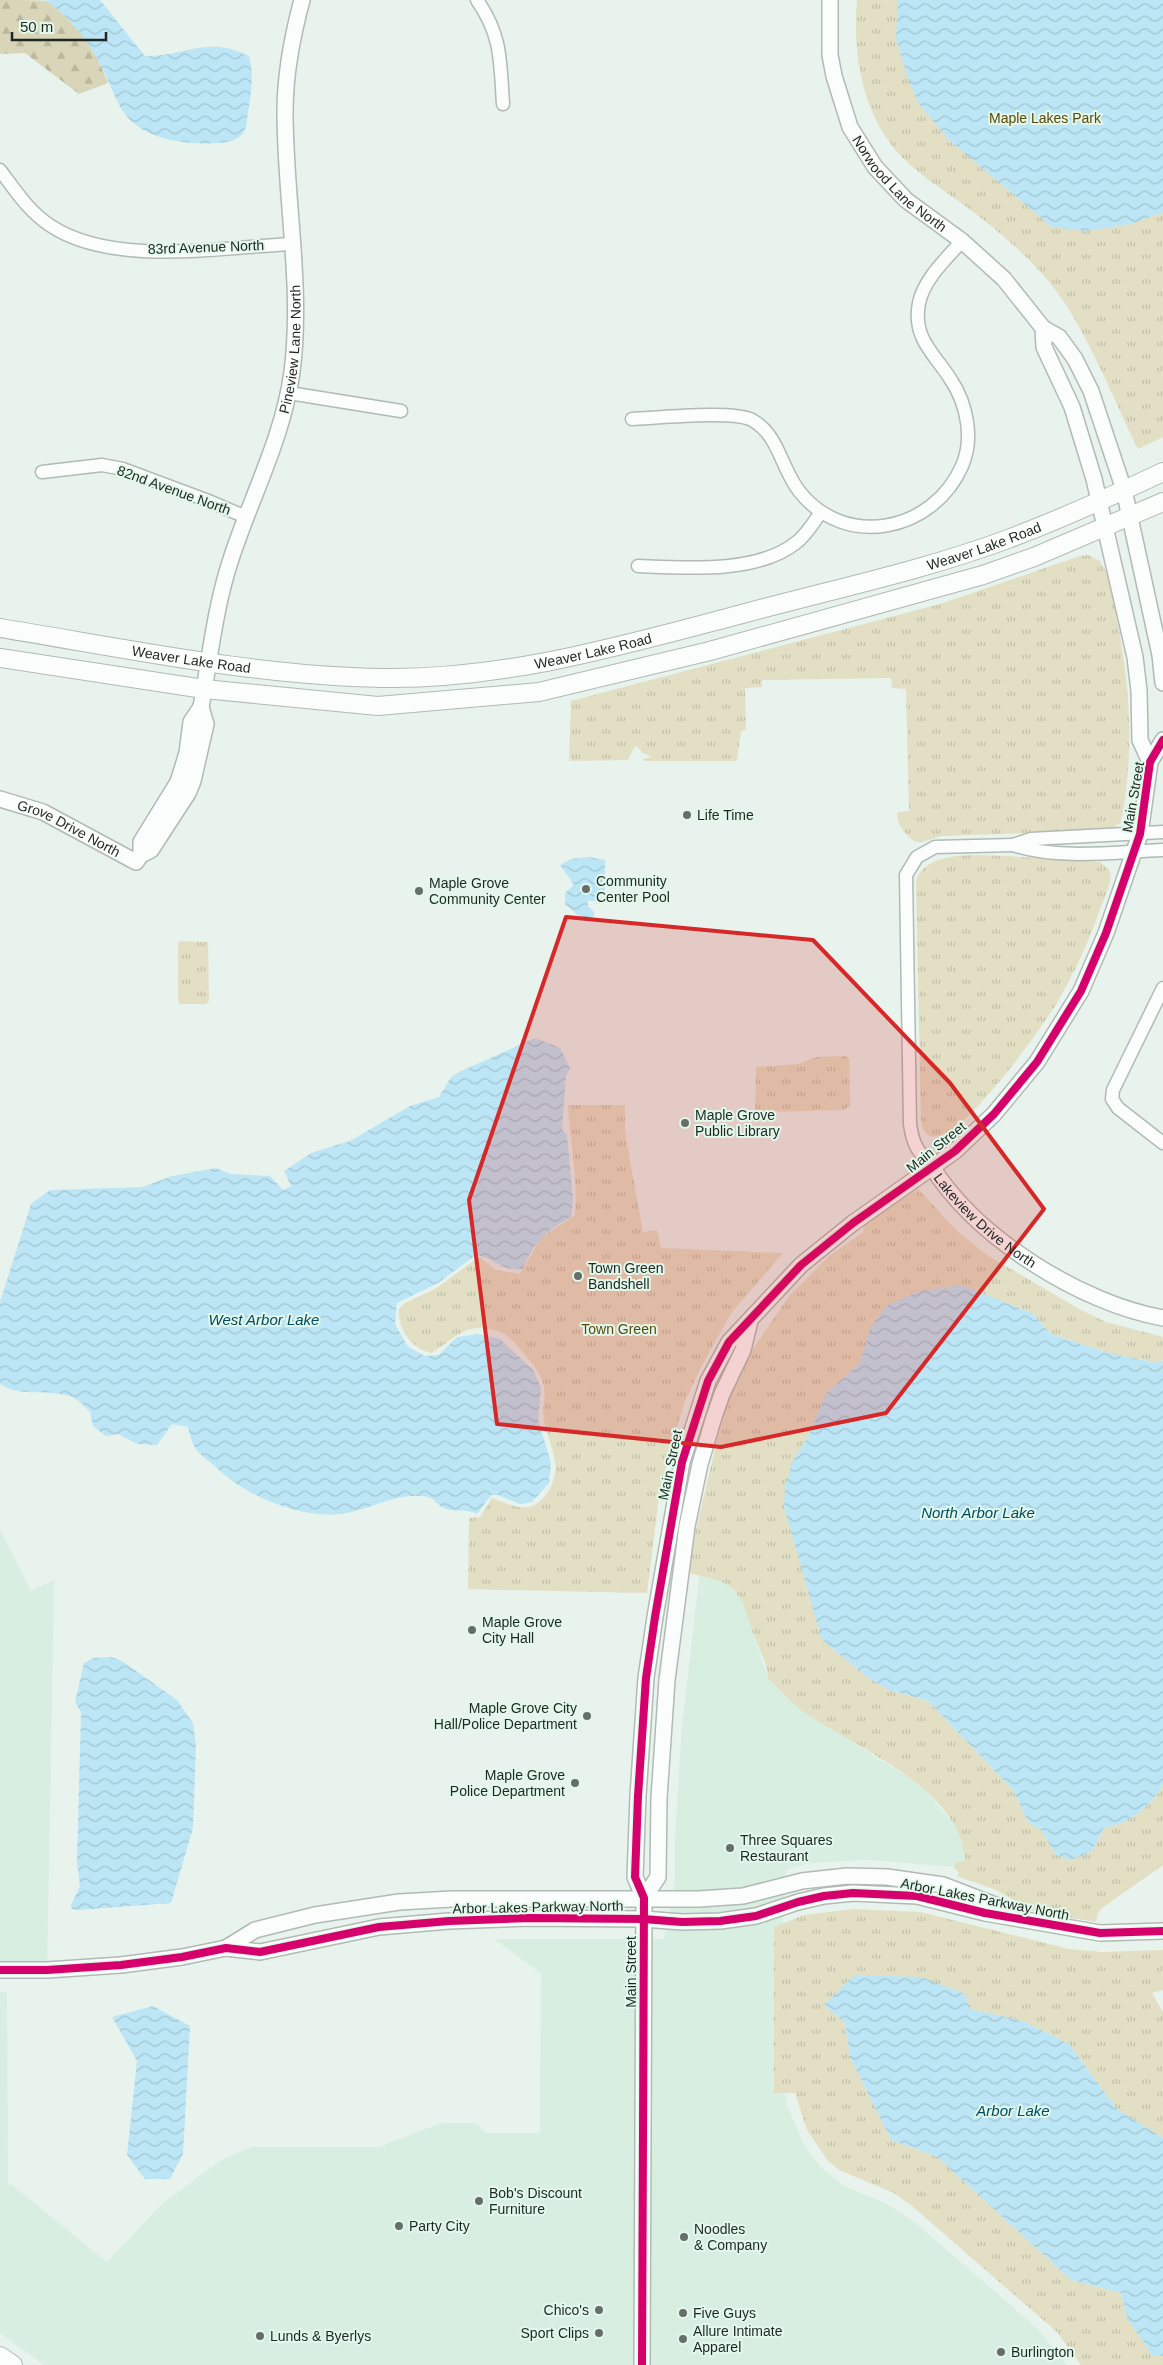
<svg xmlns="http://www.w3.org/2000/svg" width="1163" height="2365" font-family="Arial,sans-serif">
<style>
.built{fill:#d8eee1}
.grass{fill:url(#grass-tufts)}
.forest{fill:url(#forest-firs)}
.water{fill:url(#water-waves)}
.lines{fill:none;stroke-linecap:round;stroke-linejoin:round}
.minor-casing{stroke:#b1bab5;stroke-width:15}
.tertiary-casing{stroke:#b1bab5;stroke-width:18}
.secondary-casing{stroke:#b1bab5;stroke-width:20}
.minor{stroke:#fbfdfc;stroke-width:12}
.tertiary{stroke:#fbfdfc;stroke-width:15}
.secondary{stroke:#fbfdfc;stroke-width:18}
.cycleway-casing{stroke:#e2f8eb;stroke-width:11}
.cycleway{stroke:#d6006c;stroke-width:8}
.marked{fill:#d62828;fill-opacity:0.2;stroke:#d62828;stroke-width:4;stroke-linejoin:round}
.poi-dot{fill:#656e69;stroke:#e2f8eb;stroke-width:2}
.labels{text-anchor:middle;stroke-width:4;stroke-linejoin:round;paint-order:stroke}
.park-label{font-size:14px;fill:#5b480e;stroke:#e2f8eb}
.street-label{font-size:14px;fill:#1f2722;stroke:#e2f8eb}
.poi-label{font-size:14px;fill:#1f2722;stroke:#e2f8eb;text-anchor:start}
.water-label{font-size:15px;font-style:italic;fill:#004b64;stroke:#e2f8eb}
</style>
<defs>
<pattern id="grass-tufts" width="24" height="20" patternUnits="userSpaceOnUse" patternTransform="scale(1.25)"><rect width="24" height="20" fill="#e2dfc4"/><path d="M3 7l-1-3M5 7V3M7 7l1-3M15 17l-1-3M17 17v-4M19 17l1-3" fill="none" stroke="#c1bfa8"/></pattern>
<pattern id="forest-firs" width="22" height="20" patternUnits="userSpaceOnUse" patternTransform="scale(1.25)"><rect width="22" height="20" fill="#d9d5b8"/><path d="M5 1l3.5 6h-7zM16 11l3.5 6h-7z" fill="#bab79e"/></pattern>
<pattern id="water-waves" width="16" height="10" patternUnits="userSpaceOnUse" patternTransform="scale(1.25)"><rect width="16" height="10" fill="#bce6f5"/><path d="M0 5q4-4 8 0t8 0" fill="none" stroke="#a1c5d2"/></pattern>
</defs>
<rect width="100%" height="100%" fill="#e7f3ec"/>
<g class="built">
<polygon points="734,1508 752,1630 768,1678 803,1711 921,1785 955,1826 964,1848 965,1861 956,1862 954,1867 869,1860 810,1863 786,1870 777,2014 778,2061 787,2105 803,2143 820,2167 846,2187 885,2203 913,2221 1036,2327 1067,2365 44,2365 0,2333 0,1992 7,1992 8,2182 107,2262 162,2204 221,2160 251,2147 379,2147 441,2123 475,2123 486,2133 540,2133 541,1973 494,1939 664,1939 675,1883 675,1838 682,1727 700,1570"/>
<polygon points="0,1530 31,1591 54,1580 47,1970 0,1970"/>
</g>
<g class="grass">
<path d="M857,0H1163V437L1138,449C1113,399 1090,337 1057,292C1034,261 1002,234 972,211C950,194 926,180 906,161C863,120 852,56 857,0Z"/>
<path d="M1088,555L1100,561L1107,574C1127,657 1138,738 1121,822L1111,830L943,836C935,837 926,842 919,842C909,842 894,821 898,812L909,811L906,689L892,688L891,678L762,680V687L745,688L746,730L741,731L737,761H644L643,759L652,757L643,753L637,746L634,748L628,760L569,761L571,701L940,604L1080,556Z"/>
<path d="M1006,856L1100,862L1109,869C1114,881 1104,898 1100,909C1089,942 1074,973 1057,1003C1048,1018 931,1190 921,1120L916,880C929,849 978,856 1006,856Z"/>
<polygon points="180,941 208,942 209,1001 206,1004 180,1004 178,1002 178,943"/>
<polygon points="846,1056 849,1059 850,1106 844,1110 767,1112 767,1120 762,1120 755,1117 756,1067 799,1064 816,1057"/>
<path d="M568,1105H625V1132L643,1232L657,1230L661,1248L783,1253L732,1312L702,1365L684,1403L660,1489L647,1593L468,1589L469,1518L480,1517L492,1498C503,1502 516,1509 528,1507C546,1504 558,1478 555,1462C553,1449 548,1437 545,1425C541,1410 546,1400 544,1387C543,1373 520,1348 510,1338C503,1332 493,1329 485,1328C461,1326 450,1343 431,1353C412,1349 397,1329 399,1309L405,1303L435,1289L479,1257L496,1270L520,1274L541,1238L575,1215C578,1179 570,1141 568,1105Z"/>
<path d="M918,1189L957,1231L987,1255L1081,1310L1106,1322L1163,1337V1360L1158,1363L1108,1353L1051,1334L1032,1313L870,1328L860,1363L826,1393L808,1437L793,1460L822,1640L867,1677L889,1690L928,1701L1013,1790L1028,1822L1041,1830L1056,1855L1092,1851L1104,1828C1130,1823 1151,1807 1163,1784V1865L1102,1908L1098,1913L1096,1922L1033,1911L996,1890L957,1876L959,1873L954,1867L956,1862L965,1861C961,1787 856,1749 804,1712C791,1703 779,1689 768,1678C768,1664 760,1652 755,1638C740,1595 742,1582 691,1574L688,1563L718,1436L725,1414L724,1406L733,1385L739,1381L753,1349L790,1295L828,1257L863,1232L864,1224Z"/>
<polygon points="853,1909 920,1912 1069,1949 1102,1952 1163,1950 1163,1990 1152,1993 1163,2012 1163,2138 1117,2109 1069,2044 1023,2021 969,2009 845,2023 850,2057 891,2140 937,2157 1071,2280 1121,2293 1127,2318 1152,2355 1163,2356 1163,2365 1081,2365 1057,2332 912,2206 894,2193 839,2170 828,2161 807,2130 795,2093 774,2093 774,1927 804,1915"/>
</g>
<path class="forest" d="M0,0C11,0 38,0 46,1C77,15 97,54 108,83L79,94L25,53L0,54Z"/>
<g class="water">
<path d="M45,0H100L145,56C185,56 208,35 249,56C255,78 250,97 247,120C246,137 235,142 219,143C187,145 142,141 122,110C113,95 108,78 99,62C85,37 69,17 45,0Z"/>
<polygon points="898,0 1163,0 1163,212 1131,224 1085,231 1052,227 950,141 918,103 906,73 896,39"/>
<polygon points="589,857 605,860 605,890 600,890 600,901 588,901 588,906 594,912 594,916 589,921 584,921 565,904 565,893 574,885 560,865 571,859"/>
<path d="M535,1038L560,1048L570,1068L566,1076L562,1129L567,1135L573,1200L571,1217C547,1230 533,1243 523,1269C498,1271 498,1259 476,1255L438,1283L397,1303L395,1324L408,1347L425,1356L439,1355L457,1337L478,1334L500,1339L533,1370L541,1388L538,1419L551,1463L549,1483L532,1502L520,1504L498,1495H491L477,1514C467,1508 454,1513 444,1508C438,1506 435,1499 428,1497C401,1491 373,1508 347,1513C306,1521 250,1498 220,1471C201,1452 194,1456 188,1427L172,1424L157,1445L137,1444L118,1434L106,1436L93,1426L90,1412C85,1407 79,1400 72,1397C50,1388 20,1398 0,1384V1302L31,1204L50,1190L143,1187L172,1176L216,1168L231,1174L270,1176L283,1190L291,1186L284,1171L311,1153L350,1141L410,1106L439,1097L451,1077L459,1072Z"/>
<path d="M961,1285L1032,1313L1051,1334L1108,1353L1158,1363L1163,1360V1784C1151,1807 1130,1823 1104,1828L1092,1851L1071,1860L1056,1855L1041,1830L1028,1822L1013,1790L928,1701L889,1690L867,1677L822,1640L784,1507L785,1486L793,1460L808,1437L826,1393L860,1363L870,1328L887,1305L920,1291Z"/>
<polygon points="111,1657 122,1661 177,1700 193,1723 196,1745 193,1828 171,1903 77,1910 72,1909 71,1905 80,1886 77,1862 81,1712 75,1702 84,1663 94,1658"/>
<polygon points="854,1975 921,1977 965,1994 970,2009 1023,2021 1069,2044 1117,2109 1163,2138 1163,2356 1152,2355 1127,2318 1121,2293 1071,2280 937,2157 891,2140 850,2057 845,2023 824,2005"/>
<polygon points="153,2006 190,2026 183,2154 170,2179 145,2179 127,2155 137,2061 112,2017"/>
</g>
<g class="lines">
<defs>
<g id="minor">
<path d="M477,0C502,36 500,61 503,104"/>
<path d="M0,170C15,190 29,212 51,226C113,267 222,247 292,244"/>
<polyline points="289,393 401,411"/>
<path d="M632,419C657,418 733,410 752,420C779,435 781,468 799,491C845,550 933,532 962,466C974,439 967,404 951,380C935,354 912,339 919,303C924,279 946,259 962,241"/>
<polyline points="42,472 102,465 123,469 206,500 246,517"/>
<path d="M638,566C685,568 758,574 797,542C807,534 814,522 821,512"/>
<path d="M1163,832L1031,839L1013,845C1060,860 1114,852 1163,850"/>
<polyline points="1163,988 1113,1090 1112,1099 1118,1108 1163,1143"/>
<path d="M932,1167C918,1151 913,1146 910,1124L906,875L917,857L935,847L1013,845"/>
</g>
<g id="tertiary">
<path id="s1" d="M830,0V55L834,76L850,127L875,167L906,200L962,241L1004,279L1043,328L1059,337L1075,359L1091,391L1124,490L1160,655L1163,683"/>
<polyline points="1043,328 1044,347 1072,407 1094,479 1135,657 1139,691 1140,740 1150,762"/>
<path id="s2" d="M0,799L43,812L136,862L141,855L151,850L188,793L193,781L206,724L201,707"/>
<path id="s3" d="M141,855V842L178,782L187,753L191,722L201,707C210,658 215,607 231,559C251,497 283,438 292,372C303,286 285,199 285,112C285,74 292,37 302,0"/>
<path id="s4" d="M932,1167C977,1238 1080,1303 1163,1318"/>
<polyline points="644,1898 658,1877 659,1798 667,1680 687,1526 700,1464 714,1417 722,1394 743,1350 750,1321"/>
<polyline points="226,1948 255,1930 315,1915 399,1902 452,1899 699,1899 743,1896 802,1881 847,1876 887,1877 943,1885 1013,1912"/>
<polyline points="0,1970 47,1970 121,1965 182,1957 226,1948 260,1952 379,1927 449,1921 529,1918 643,1919 682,1922 720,1921 756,1916 798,1902 824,1896 853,1893 917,1896 985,1913 1100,1933 1163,1931"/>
<polyline points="642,2365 644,1898 635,1877 638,1796 646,1678 655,1617 682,1462 708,1381 729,1342 801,1265 853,1223 955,1151 994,1114 1037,1062 1081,991 1106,933 1140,834 1150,762 1163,740"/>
</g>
<g id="secondary">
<path id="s5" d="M0,628C124,648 256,676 382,678C505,680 624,645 742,614C830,590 922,571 1008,539C1061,519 1112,496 1163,472"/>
<polyline points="0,658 204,689 378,706 539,692 710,651 983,575 1034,557 1163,502"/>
<polyline points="0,2356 13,2365"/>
</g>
</defs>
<use href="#minor" class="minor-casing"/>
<use href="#tertiary" class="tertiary-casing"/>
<use href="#secondary" class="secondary-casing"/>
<use href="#minor" class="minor"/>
<use href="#tertiary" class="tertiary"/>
<use href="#secondary" class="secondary"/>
<defs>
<g id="cycleway">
<polyline points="0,1970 47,1970 121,1965 182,1957 226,1948 260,1952 379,1927 449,1921 529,1918 643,1919 682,1922 720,1921 756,1916 798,1902 824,1896 853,1893 917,1896 985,1913 1100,1933 1163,1931"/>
<polyline points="642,2365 644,1898 635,1877 638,1796 646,1678 655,1617 682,1462 708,1381 729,1342 801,1265 853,1223 955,1151 994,1114 1037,1062 1081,991 1106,933 1140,834 1150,762 1163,740"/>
</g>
</defs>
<use href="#cycleway" class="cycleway-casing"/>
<use href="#cycleway" class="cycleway"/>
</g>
<path class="marked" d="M566,917L813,940L950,1083L1044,1209L886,1413L721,1447L497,1424L469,1200Z"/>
<g class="poi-dot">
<circle cx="687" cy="815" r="5"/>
<circle cx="586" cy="889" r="5"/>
<circle cx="419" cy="891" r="5"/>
<circle cx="685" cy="1123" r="5"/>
<circle cx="578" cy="1276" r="5"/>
<circle cx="472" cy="1630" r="5"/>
<circle cx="587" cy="1716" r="5"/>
<circle cx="575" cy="1783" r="5"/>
<circle cx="730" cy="1848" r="5"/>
<circle cx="479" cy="2201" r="5"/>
<circle cx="399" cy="2226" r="5"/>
<circle cx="684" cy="2237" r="5"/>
<circle cx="599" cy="2310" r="5"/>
<circle cx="683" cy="2313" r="5"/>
<circle cx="599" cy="2333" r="5"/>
<circle cx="260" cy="2336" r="5"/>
<circle cx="683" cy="2339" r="5"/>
<circle cx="1001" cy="2352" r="5"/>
</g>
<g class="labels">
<g class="park-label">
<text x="1045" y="123">Maple Lakes Park</text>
<text x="619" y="1334">Town Green</text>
</g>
<g class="street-label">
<text dy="5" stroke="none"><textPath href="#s1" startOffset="206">Norwood Lane North</textPath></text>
<text transform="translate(206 247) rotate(-2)" y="5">83rd Avenue North</text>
<text dy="5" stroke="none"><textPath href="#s3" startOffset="534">Pineview Lane North</textPath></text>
<text transform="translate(174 490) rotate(20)" y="5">82nd Avenue North</text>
<text dy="5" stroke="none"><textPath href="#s5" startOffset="1004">Weaver Lake Road</textPath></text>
<text dy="5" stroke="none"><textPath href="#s5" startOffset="599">Weaver Lake Road</textPath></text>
<text dy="5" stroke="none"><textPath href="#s5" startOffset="194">Weaver Lake Road</textPath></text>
<text transform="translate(1133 797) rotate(-80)" y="5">Main Street</text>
<text dy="5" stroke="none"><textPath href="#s2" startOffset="75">Grove Drive North</textPath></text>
<text transform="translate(936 1147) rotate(-39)" y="5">Main Street</text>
<text dy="5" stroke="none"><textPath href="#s4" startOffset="76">Lakeview Drive North</textPath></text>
<text transform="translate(670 1465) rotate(-78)" y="5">Main Street</text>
<text transform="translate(985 1899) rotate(11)" y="5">Arbor Lakes Parkway North</text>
<text transform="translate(538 1907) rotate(-1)" y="5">Arbor Lakes Parkway North</text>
<text transform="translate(631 1972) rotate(-90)" y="5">Main Street</text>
</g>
<g class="poi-label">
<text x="697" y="820">Life Time</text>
<text x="596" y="886">Community<tspan x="596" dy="16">Center Pool</tspan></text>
<text x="429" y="888">Maple Grove<tspan x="429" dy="16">Community Center</tspan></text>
<text x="695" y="1120">Maple Grove<tspan x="695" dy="16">Public Library</tspan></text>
<text x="588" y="1273">Town Green<tspan x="588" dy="16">Bandshell</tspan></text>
<text x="482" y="1627">Maple Grove<tspan x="482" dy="16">City Hall</tspan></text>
<text x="577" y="1713" text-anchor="end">Maple Grove City<tspan x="577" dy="16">Hall/Police Department</tspan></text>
<text x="565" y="1780" text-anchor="end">Maple Grove<tspan x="565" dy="16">Police Department</tspan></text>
<text x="740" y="1845">Three Squares<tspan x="740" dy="16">Restaurant</tspan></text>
<text x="489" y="2198">Bob's Discount<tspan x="489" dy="16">Furniture</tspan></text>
<text x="409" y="2231">Party City</text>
<text x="694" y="2234">Noodles<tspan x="694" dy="16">&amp; Company</tspan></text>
<text x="589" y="2315" text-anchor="end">Chico's</text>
<text x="693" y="2318">Five Guys</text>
<text x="693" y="2336">Allure Intimate<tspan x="693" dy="16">Apparel</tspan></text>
<text x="589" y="2338" text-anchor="end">Sport Clips</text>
<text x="270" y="2341">Lunds &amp; Byerlys</text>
<text x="1011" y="2357">Burlington</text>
</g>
<g class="water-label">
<text x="264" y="1325">West Arbor Lake</text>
<text x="978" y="1518">North Arbor Lake</text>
<text x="1013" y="2116">Arbor Lake</text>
</g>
</g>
<path d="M12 32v8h94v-8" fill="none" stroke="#1f2722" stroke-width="2.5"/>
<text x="20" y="32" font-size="15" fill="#1f2722" stroke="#e2f8eb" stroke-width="4" paint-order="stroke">50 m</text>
</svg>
